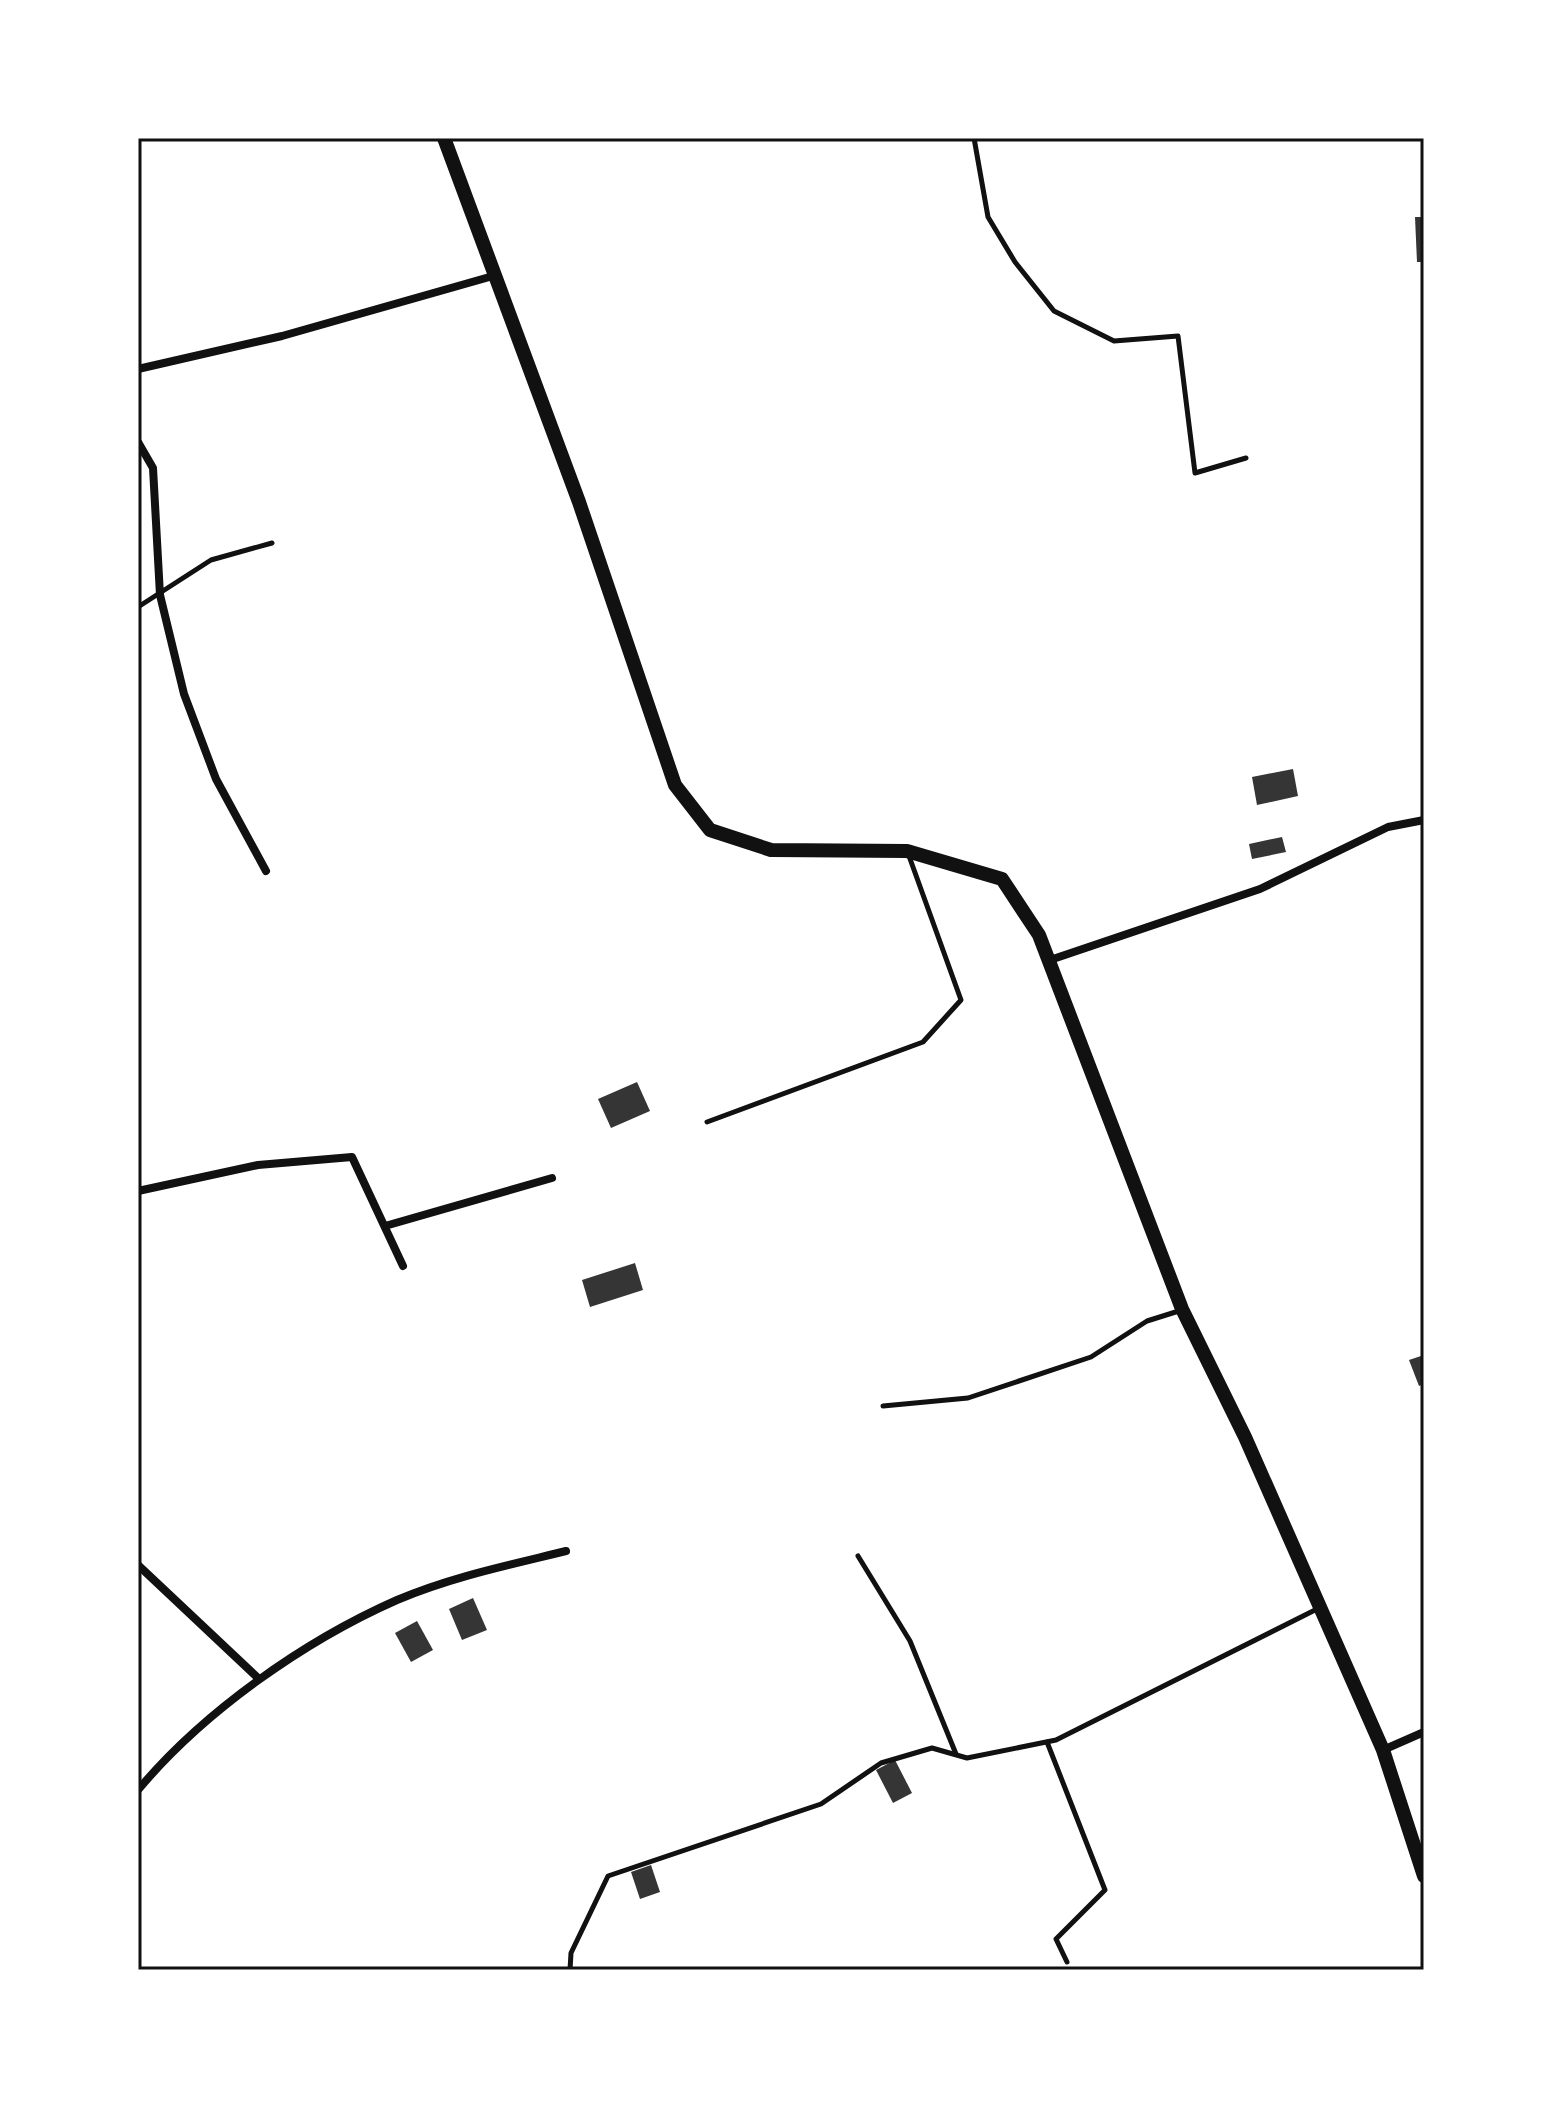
<svg xmlns="http://www.w3.org/2000/svg" width="1562" height="2108" font-family="Jost,sans-serif">
<style>
.building{fill:#353535}
.lines{fill:none;stroke-linecap:round;stroke-linejoin:round}
.service{stroke:#111;stroke-width:5}
.minor{stroke:#111;stroke-width:8}
.tertiary{stroke:#111;stroke-width:14}
.neatline{fill:none;stroke:#111;stroke-width:3}
</style>
<rect width="100%" height="100%" fill="#fff"/>
<g class="building">
<polygon points="1415,217 1424,217 1424,262 1417,262"/>
<polygon points="1293,769 1298,796 1257,805 1252,777"/>
<polygon points="1282,837 1286,852 1252,859 1249,844"/>
<polygon points="637,1082 650,1111 611,1128 598,1099"/>
<polygon points="635,1263 643,1290 590,1307 582,1280"/>
<polygon points="1424,1355 1424,1384 1419,1386 1409,1360"/>
<polygon points="473,1598 487,1630 462,1640 449,1609"/>
<polygon points="417,1621 433,1650 411,1662 395,1633"/>
<polygon points="895,1760 912,1793 893,1803 876,1770"/>
<polygon points="651,1865 660,1892 640,1899 631,1872"/>
</g>
<g class="lines">
<g class="service">
<polyline points="974,138 988,217 1015,262 1054,311 1114,341 1178,336 1195,473 1246,458"/>
<polyline points="138,607 211,560 272,543"/>
<polyline points="707,1122 923,1042 961,1000 909,856"/>
<polyline points="883,1406 968,1398 1091,1357 1147,1321 1182,1310"/>
<polyline points="858,1556 910,1641 956,1754"/>
<polyline points="1047,1742 1105,1890 1056,1939 1067,1962"/>
<polyline points="570,1970 571,1953 608,1876 821,1804 881,1763 932,1748 967,1758 1056,1740 1319,1608"/>
</g>
<g class="minor">
<polyline points="138,369 282,336 493,276"/>
<polyline points="138,442 153,468 160,595 184,694 216,779 266,871"/>
<polyline points="1050,960 1260,889 1388,827 1424,820"/>
<polyline points="138,1191 258,1165 352,1157 403,1266"/>
<polyline points="385,1226 552,1178"/>
<polyline points="138,1565 258,1678"/>
<polyline points="1383,1750 1424,1732"/>
<path d="M138,1790C203,1712 304,1641 397,1600C451,1577 509,1565 566,1551"/>
</g>
<polyline class="tertiary" points="444,138 579,502 675,785 710,830 771,850 907,851 1002,879 1039,935 1182,1309 1245,1437 1383,1750 1424,1876"/>
</g>
<rect width="1562" height="2108" fill="none" stroke="#ffffff" stroke-width="280"/>
<rect x="140" y="140" width="1282" height="1828" class="neatline"/>
</svg>
